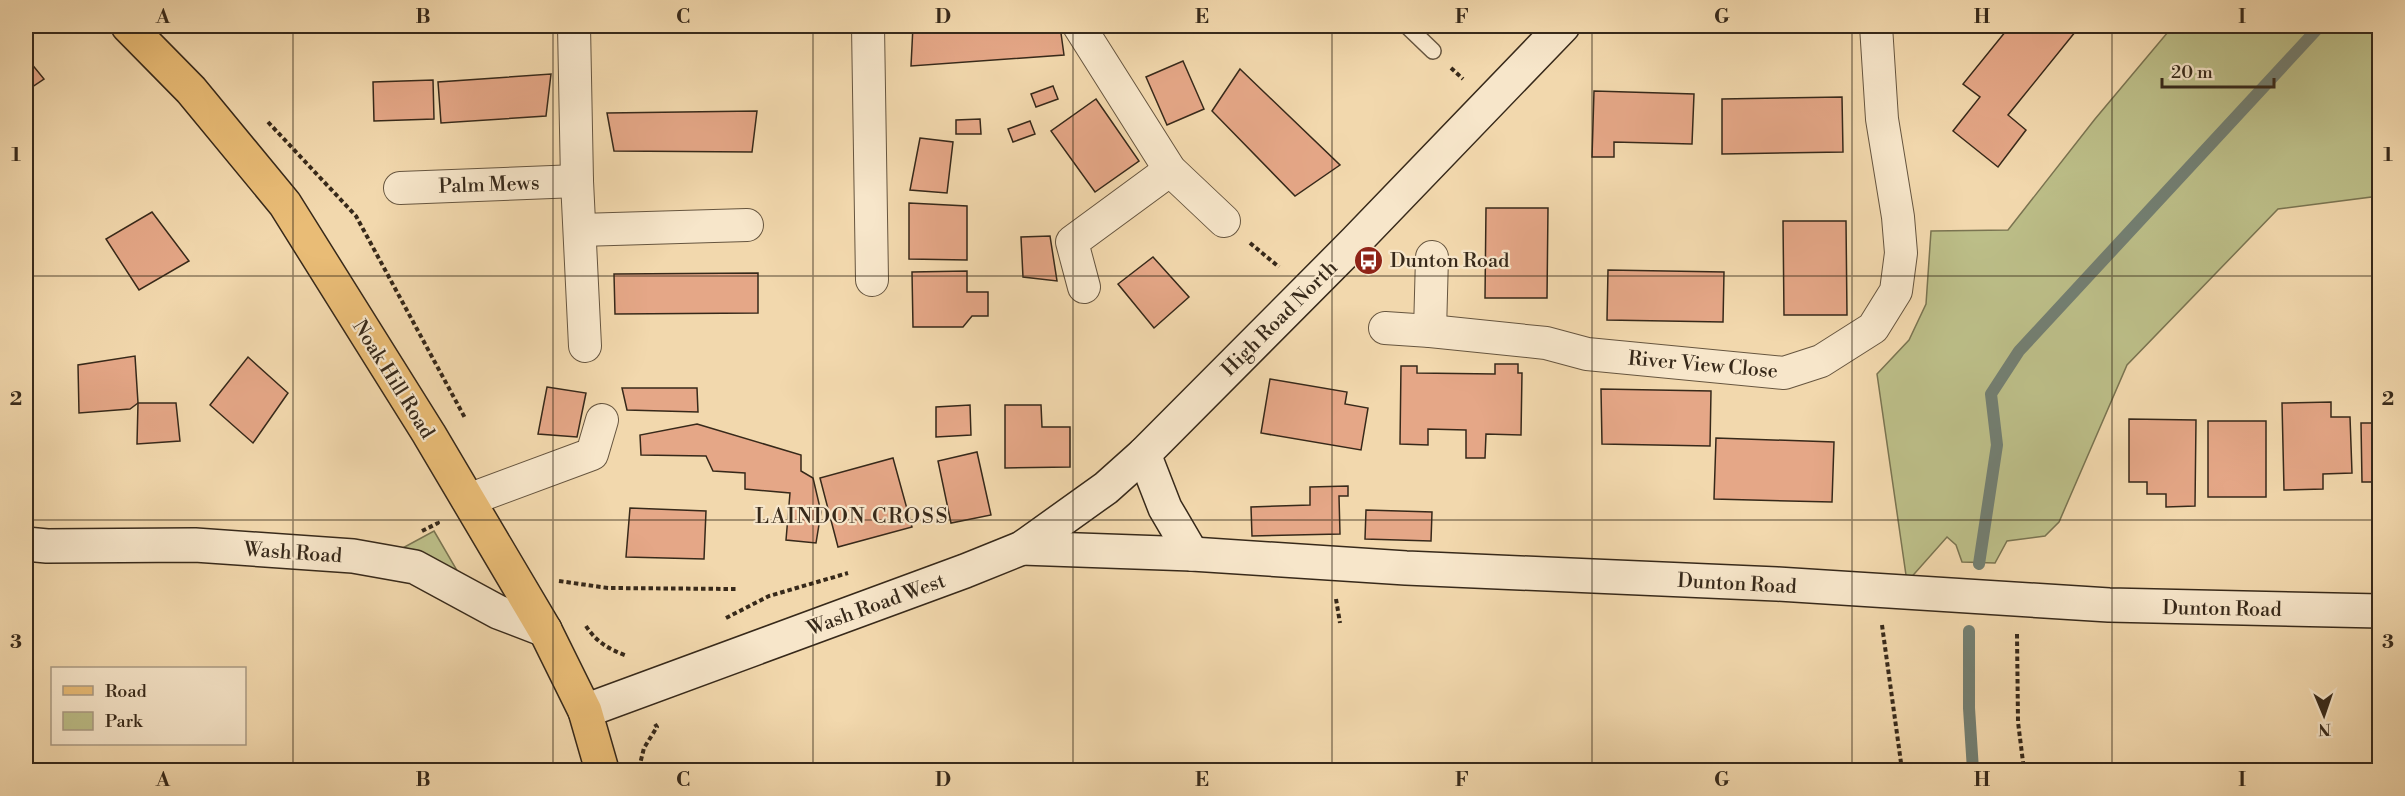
<svg xmlns="http://www.w3.org/2000/svg" width="2405" height="796" font-family="'Libre Bodoni',serif">
<style>
.green{fill:#bcbe88;stroke:#7a7451;stroke-width:1.5}
.lines{fill:none;stroke-linecap:round;stroke-linejoin:round}
.stream{stroke:#737f72;stroke-width:12}
.building{fill:#e5a787;stroke:#37291a;stroke-width:1.5}
.lane-casing{stroke:#66553f;stroke-width:18}
.street-casing{stroke:#66553f;stroke-width:34}
.secondary-casing{stroke:#37291a;stroke-width:36}
.primary-casing{stroke:#37291a;stroke-width:36}
.path{stroke:#37291a;stroke-width:4;stroke-dasharray:4.5 3;stroke-linecap:butt}
.lane{stroke:#f7e6ca;stroke-width:15}
.street{stroke:#f7e6ca;stroke-width:32}
.secondary{stroke:#f7e6ca;stroke-width:33}
.primary{stroke:#e9bc76;stroke-width:33}
.grid{fill:none;stroke:#37291a;stroke-width:1.5;stroke-opacity:0.55}
.labels{text-anchor:middle;stroke-width:4.5;stroke-linejoin:round;paint-order:stroke}
.street-label{font-size:20px;fill:#37291a;stroke:#f7e6ca}
.poi-label{font-size:20px;fill:#37291a;stroke:#f7e6ca;text-anchor:start}
.neighbourhood-label{font-size:21px;letter-spacing:1.5px;fill:#37291a;stroke:#f7e6ca}
.neatline{fill:none;stroke:#37291a;stroke-width:2}
.grid-label{font-size:20px;text-anchor:middle;font-weight:bold;fill:#37291a}
</style>
<rect width="100%" height="100%" fill="#f2d8ad"/>
<filter id="stains"><feTurbulence type="fractalNoise" baseFrequency=".00333" numOctaves="4"/><feColorMatrix values="0 0 0 0 .2 0 0 0 0 .09 0 0 0 0 .02 0 0 0 .5 -.17"/></filter>
<radialGradient id="worn" r=".72"><stop offset=".6" stop-color="#630" stop-opacity="0"/><stop offset="1" stop-color="#630" stop-opacity=".3"/></radialGradient>
<g class="green">
<polygon points="2173,26 2379,26 2379,196 2278,209 2127,365 2059,522 2045,536 2007,541 1995,563 1962,562 1956,545 1947,537 1907,582 1877,374 1909,340 1926,304 1931,231 2008,230 2095,119"/>
<polygon points="434,531 462,579 399,550"/>
</g>
<g class="lines">
<g class="stream">
<polyline points="1979,564 1997,445 1991,394 2019,351 2320,26"/>
<polyline points="1969,631 1969,708 1973,770"/>
</g>
</g>
<g class="building">
<polygon points="913,26 1060,26 1064,55 911,66"/>
<polygon points="2010,26 2080,26 2008,115 2026,130 1998,167 1953,131 1980,97 1963,84"/>
<polygon points="26,57 44,79 26,91"/>
<polygon points="1183,61 1204,109 1167,125 1146,77"/>
<polygon points="1240,69 1340,165 1295,196 1212,111"/>
<polygon points="551,74 546,116 441,123 438,82"/>
<polygon points="433,80 434,119 374,121 373,82"/>
<polygon points="1053,86 1058,99 1036,107 1031,94"/>
<polygon points="1594,91 1694,94 1692,144 1614,142 1614,157 1592,157"/>
<polygon points="1842,97 1843,152 1722,154 1722,99"/>
<polygon points="1096,99 1139,161 1095,192 1051,131"/>
<polygon points="757,111 752,152 614,151 607,113"/>
<polygon points="980,119 981,134 956,134 956,120"/>
<polygon points="1030,121 1035,134 1013,142 1008,129"/>
<polygon points="920,138 953,142 947,193 910,190"/>
<polygon points="909,203 967,206 967,260 909,259"/>
<polygon points="1486,208 1548,208 1547,298 1485,298"/>
<polygon points="152,212 189,261 139,290 106,239"/>
<polygon points="1783,221 1846,221 1847,315 1784,315"/>
<polygon points="1050,236 1057,281 1023,277 1021,237"/>
<polygon points="1153,257 1189,297 1154,328 1118,284"/>
<polygon points="1608,270 1724,272 1723,322 1607,320"/>
<polygon points="967,271 967,292 988,292 988,316 972,316 963,327 913,327 912,272"/>
<polygon points="758,273 758,313 615,314 614,274"/>
<polygon points="135,356 138,403 130,409 79,413 78,365"/>
<polygon points="248,357 288,393 253,443 210,405"/>
<polygon points="1495,364 1518,364 1518,373 1522,373 1521,435 1486,434 1485,458 1466,458 1466,430 1428,429 1428,445 1400,444 1401,366 1417,366 1417,373 1495,374"/>
<polygon points="1270,379 1347,392 1345,404 1368,408 1361,450 1261,433"/>
<polygon points="547,387 586,393 577,437 538,434"/>
<polygon points="622,388 697,388 698,412 627,410"/>
<polygon points="1601,389 1711,391 1710,446 1602,444"/>
<polygon points="2331,402 2331,417 2350,417 2352,473 2323,474 2323,489 2284,490 2282,403"/>
<polygon points="138,403 176,403 180,441 137,444"/>
<polygon points="970,405 971,435 936,437 936,407"/>
<polygon points="1005,405 1041,405 1042,427 1070,427 1070,467 1005,468"/>
<polygon points="2129,419 2196,420 2195,506 2166,507 2166,494 2147,494 2147,482 2129,482"/>
<rect x="2208" y="421" width="58" height="76"/>
<polygon points="2361,423 2380,423 2380,482 2362,482"/>
<polygon points="697,424 801,455 801,471 813,478 821,512 816,543 786,540 790,493 745,489 745,473 713,471 706,456 641,455 640,435"/>
<polygon points="1716,438 1834,442 1832,502 1714,499"/>
<polygon points="977,452 991,515 951,523 938,461"/>
<polygon points="893,458 912,527 838,547 820,478"/>
<polygon points="1348,486 1348,496 1339,496 1340,534 1252,536 1251,507 1310,505 1310,487"/>
<polygon points="630,508 706,511 704,559 626,557"/>
<polygon points="1366,510 1432,512 1431,541 1365,539"/>
</g>
<g class="lines">
<defs>
<polyline id="lane" points="1407,26 1433,51"/>
<g id="street">
<polyline points="574,26 577,181 585,346"/>
<polyline points="868,26 872,280"/>
<polyline points="1079,26 1170,170 1224,221"/>
<polyline points="400,188 577,181"/>
<polyline points="580,230 747,225"/>
<polyline points="1084,287 1072,242 1170,170"/>
<polyline points="1385,328 1430,331 1546,343 1587,354 1784,373 1821,361 1873,328 1896,291 1901,253 1898,217 1882,119 1876,26"/>
<polyline points="1430,331 1432,257"/>
<polyline points="468,500 592,454 602,420"/>
</g>
<g id="secondary">
<polyline points="1144,454 1165,508 1192,554"/>
<polyline points="26,544 47,546 195,545 353,556 415,567 498,612 545,630"/>
<polyline points="1022,548 1192,554 1406,568 1777,584 2109,605 2380,611"/>
<polyline points="585,711 965,571 1022,548 1106,488 1144,454 1355,242 1563,26"/>
</g>
<polyline id="primary" points="128,26 191,90 285,204 429,434 545,630 585,711 602,770"/>
</defs>
<use href="#lane" class="lane-casing"/>
<use href="#street" class="street-casing"/>
<use href="#secondary" class="secondary-casing"/>
<use href="#primary" class="primary-casing"/>
<g class="path">
<polyline points="1451,68 1463,79"/>
<polyline points="268,122 356,216 465,418"/>
<polyline points="1250,243 1279,267"/>
<polyline points="422,531 438,523 437,522"/>
<polyline points="559,581 608,588 736,589"/>
<polyline points="1336,599 1340,623"/>
<polyline points="726,618 769,596 848,573"/>
<polyline points="1882,625 1902,770"/>
<path d="M586,626C597,643 609,649 627,656"/>
<polyline points="2017,634 2018,722 2024,770"/>
<polyline points="639,768 644,748 657,727 655,724"/>
</g>
<use href="#lane" class="lane"/>
<use href="#street" class="street"/>
<use href="#secondary" class="secondary"/>
<use href="#primary" class="primary"/>
</g>
<path class="grid" d="M293,26V770M553,26V770M813,26V770M1073,26V770M1332,26V770M1592,26V770M1852,26V770M2112,26V770M26,276H2380M26,520H2380"/>
<defs>
<symbol id="bus-disc" viewBox="-11 -11 22 22"><circle r="9.5" fill="#8f2418" stroke="#f7e6ca"/><path d="M-5-6H5V4H4V6H2V4H-2V6H-4V4H-5ZM-3.5-4V0h7V-4ZM-3.5 1.2v1.5H-2V1.2ZM2 1.2v1.5H3.5V1.2Z" fill="#fff"/></symbol>
</defs>
<g fill-rule="evenodd">
<use href="#bus-disc" x="1352" y="244" width="33" height="33"/>
</g>
<g class="labels">
<g class="street-label">
<text transform="translate(489 184) rotate(-2)" y="7">Palm Mews</text>
<text transform="translate(1279 318) rotate(-45)" y="7">High Road North</text>
<text transform="translate(1703 364) rotate(5)" y="7">River View Close</text>
<text transform="translate(394 379) rotate(58)" y="7">Noak Hill Road</text>
<text transform="translate(293 552) rotate(4)" y="7">Wash Road</text>
<text transform="translate(1737 583) rotate(3)" y="7">Dunton Road</text>
<text transform="translate(876 604) rotate(-20)" y="7">Wash Road West</text>
<text transform="translate(2222 608) rotate(1)" y="7">Dunton Road</text>
</g>
<g class="poi-label">
<text x="1390" y="267">Dunton Road</text>
</g>
<g class="neighbourhood-label">
<text x="852" y="523">LAINDON CROSS</text>
</g>
</g>
<rect width="2405" height="796" fill="none" stroke="#f2d8ad" stroke-width="66"/>
<rect x="51" y="667" width="195" height="78" fill="#f7e6ca" stroke="#aa9a84" stroke-width="1.5"/>
<rect x="63" y="686" width="30" height="9" fill="#e9bc76" stroke="#aa9a84" stroke-width="1.5"/>
<text x="105" y="697" font-size="18" fill="#37291a">Road</text>
<rect x="63" y="712" width="30" height="18" fill="#bcbe88" stroke="#aa9a84" stroke-width="1.5"/>
<text x="105" y="727" font-size="18" fill="#37291a">Park</text>
<g transform="translate(2324 715) rotate(178)" stroke="#f7e6ca" stroke-width="4.5" paint-order="stroke">
<path d="M0-4.5L10 22L0 15L-10 22Z" fill="#37291a"/>
<text y="-9" font-size="16" font-weight="bold" text-anchor="middle" fill="#37291a">N</text>
</g>
<path d="M2162 78v9h112v-9" fill="none" stroke="#37291a" stroke-width="3"/>
<text x="2171" y="78" font-size="18" fill="#37291a" stroke="#f7e6ca" stroke-width="4.5" paint-order="stroke">20 m</text>
<rect x="33" y="33" width="2339" height="730" class="neatline"/>
<g class="grid-label">
<text x="163" y="23">A</text>
<text x="423" y="23">B</text>
<text x="683" y="23">C</text>
<text x="943" y="23">D</text>
<text x="1202" y="23">E</text>
<text x="1462" y="23">F</text>
<text x="1722" y="23">G</text>
<text x="1982" y="23">H</text>
<text x="2242" y="23">I</text>
<text x="16" y="161">1</text>
<text x="2388" y="161">1</text>
<text x="16" y="405">2</text>
<text x="2388" y="405">2</text>
<text x="16" y="648">3</text>
<text x="2388" y="648">3</text>
<text x="163" y="786">A</text>
<text x="423" y="786">B</text>
<text x="683" y="786">C</text>
<text x="943" y="786">D</text>
<text x="1202" y="786">E</text>
<text x="1462" y="786">F</text>
<text x="1722" y="786">G</text>
<text x="1982" y="786">H</text>
<text x="2242" y="786">I</text>
</g>
<rect width="100%" height="100%" filter="url(#stains)"/>
<rect width="100%" height="100%" fill="url(#worn)"/>
</svg>
